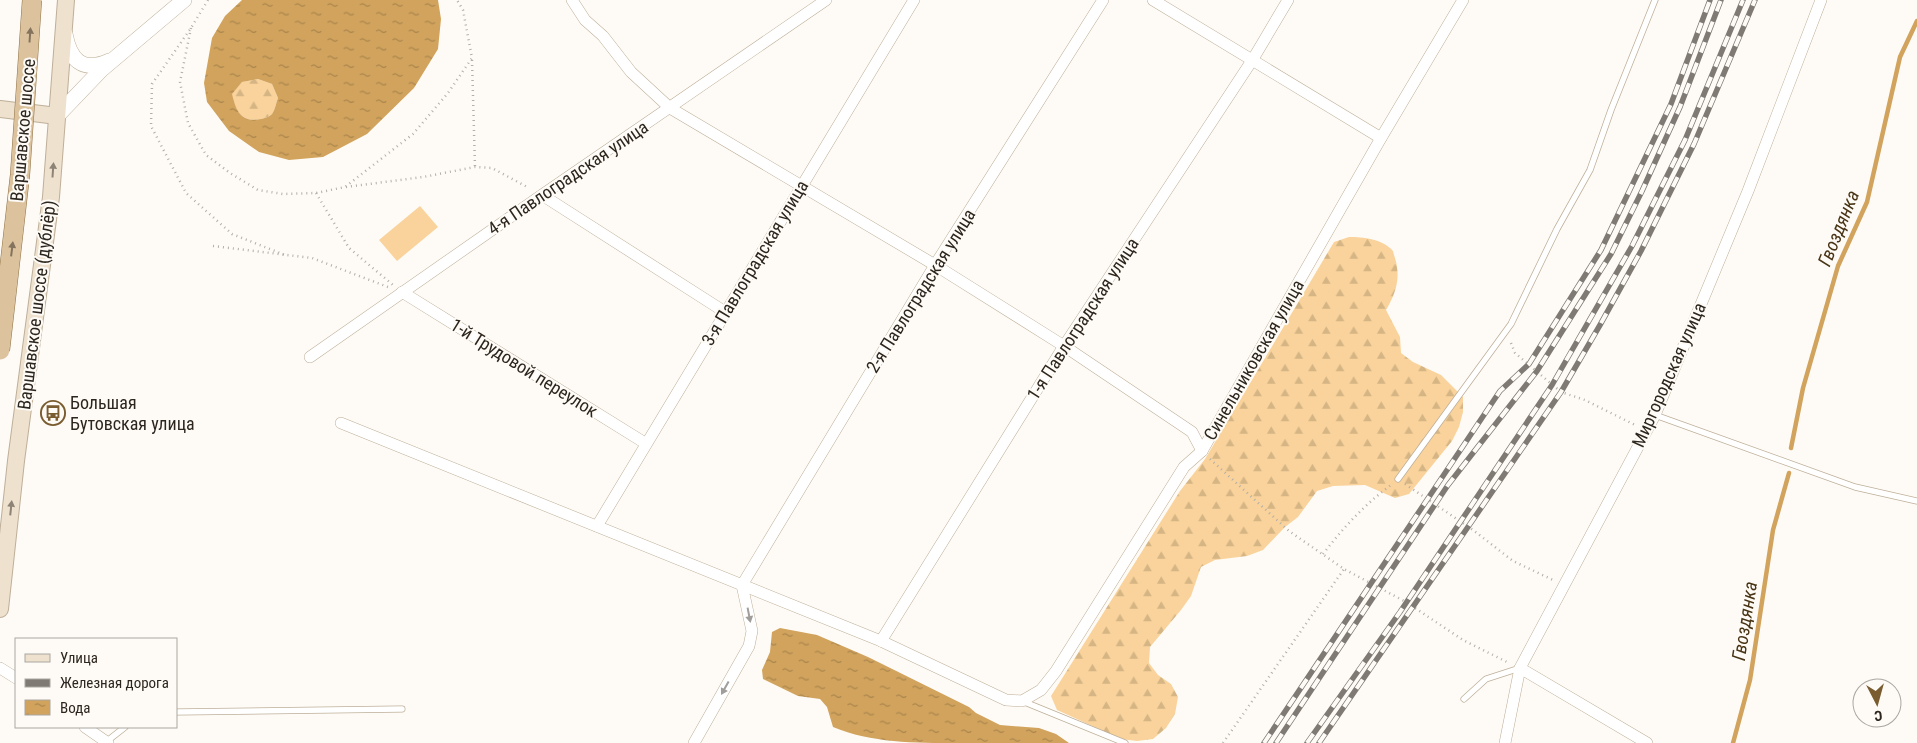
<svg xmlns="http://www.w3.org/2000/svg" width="1917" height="743" font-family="'Roboto Condensed',sans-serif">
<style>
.forest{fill:url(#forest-firs)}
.pitch{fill:#f9d39b}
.water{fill:url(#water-ripples);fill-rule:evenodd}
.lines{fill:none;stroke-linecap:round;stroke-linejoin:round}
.stream{stroke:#d1a35d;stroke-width:4.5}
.service-casing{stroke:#beaf99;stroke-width:7}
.minor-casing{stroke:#beaf99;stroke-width:12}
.tertiary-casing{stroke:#beaf99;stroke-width:16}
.secondary-casing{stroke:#beaf99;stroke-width:18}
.path{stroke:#b2aea8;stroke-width:2.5;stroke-dasharray:1 4;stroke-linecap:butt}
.service{stroke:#fff;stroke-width:5.5}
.minor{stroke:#fff;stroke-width:11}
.tertiary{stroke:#fff;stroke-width:15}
.secondary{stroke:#eee1ce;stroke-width:16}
.rail-casing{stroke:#7f7a74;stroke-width:5.5}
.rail{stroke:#fefbf6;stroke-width:4;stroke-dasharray:11;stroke-linecap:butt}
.primary-bridge-casing{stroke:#8f7247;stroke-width:20;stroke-linecap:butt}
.primary-bridge{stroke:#dcc39e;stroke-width:19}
.oneway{fill:#84745e}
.oneway2{fill:#8d8476}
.oneway3{fill:#a09d9a}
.labels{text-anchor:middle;stroke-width:4;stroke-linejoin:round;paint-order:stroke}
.street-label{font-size:18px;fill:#2c261e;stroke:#fefbf6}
.poi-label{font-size:18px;fill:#2c261e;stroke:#fefbf6;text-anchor:start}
.water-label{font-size:19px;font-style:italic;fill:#493516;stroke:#fefbf6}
</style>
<defs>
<pattern id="forest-firs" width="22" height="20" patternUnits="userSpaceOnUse" patternTransform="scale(1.25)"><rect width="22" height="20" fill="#f9d39b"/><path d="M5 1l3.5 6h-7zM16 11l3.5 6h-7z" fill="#d6b585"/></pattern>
<pattern id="water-ripples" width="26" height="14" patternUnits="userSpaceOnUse" patternTransform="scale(1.25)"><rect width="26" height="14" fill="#d1a35d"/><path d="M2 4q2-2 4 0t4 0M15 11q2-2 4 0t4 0" fill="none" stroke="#aa854c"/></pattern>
</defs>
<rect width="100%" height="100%" fill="#fefbf6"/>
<g class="forest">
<path d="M258,79L272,84L278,98C276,103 275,110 272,114C269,117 265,118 261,119C241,123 236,111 231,94L242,82Z"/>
<path d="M1349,237C1363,237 1383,239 1393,251C1393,252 1395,258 1395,258C1401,278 1396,293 1386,310L1400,337L1401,353L1413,362L1441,375L1463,397V412L1459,427L1452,441L1409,494L1395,498L1365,485L1333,486L1317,491L1298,517L1285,527L1263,550L1247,556L1215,560L1201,567L1191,596L1181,610L1150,647L1149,663L1158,675L1171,684L1178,697L1175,714L1166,728L1153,739L1137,741L1121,739L1057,710L1051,696L1180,491L1205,459L1334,242Z"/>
</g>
<polygon class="pitch" points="420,206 438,227 397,261 379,240"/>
<g class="water">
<path d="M242,0H438L441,19L438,49L414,88L367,134L323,157L289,160L259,152L229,131L207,102L204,83L212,38L225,16ZM258,79L272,84L278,98C276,103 275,110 272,114C269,117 265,118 261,119C241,123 236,111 232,94L242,82Z"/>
<path d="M780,628L817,635L868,657L969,707L976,713L1000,725L1039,728L1056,734L1069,743C1032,743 994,743 957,743C915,743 871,743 833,727L827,707L820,699L798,696L763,679L762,670L770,652L772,632Z"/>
</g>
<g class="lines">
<g class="stream">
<polyline points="1791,448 1803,388 1838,266 1867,202 1900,57 1917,21"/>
<polyline points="1733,743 1750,680 1773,530 1789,473"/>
</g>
<defs>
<g id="service">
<polyline points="1655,415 1855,487 1917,501"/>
<polyline points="1398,479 1511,324 1557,229 1590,170 1611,110 1655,0"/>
<polyline points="1464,699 1486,679 1520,668"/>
<polyline points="1022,701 1125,743"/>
<polyline points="176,712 402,709"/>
<polyline points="106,742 125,727"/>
</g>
<g id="minor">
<polyline points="572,0 585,20 603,36 631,72 670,108 935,265 1064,346 1192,432 1202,451"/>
<polyline points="1153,0 1381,138"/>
<polyline points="542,195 725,312"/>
<polyline points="402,292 645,443"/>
<polyline points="310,357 542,195 826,0"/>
<polyline points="341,423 881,641 1006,700 1022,701 1041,690 1056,671 1184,467 1202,451 1381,138 1463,0"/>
<polyline points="597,526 914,0"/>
<polyline points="881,641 1064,346 1253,59 1288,0"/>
<polyline points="0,668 16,678"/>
<polyline points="1520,668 1647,743"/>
<polyline points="85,727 108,743"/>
<polyline points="694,743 749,646 752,631 742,585 935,265 1103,0"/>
<polyline points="1505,743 1520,668 1655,415 1748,191 1821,0"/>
</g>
<g id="tertiary">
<path d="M65,34C70,60 82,73 109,61"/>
<polyline points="57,116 101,70 184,0"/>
</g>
<g id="secondary">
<polyline points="0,109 57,116"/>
<polyline points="0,609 16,461 51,197 66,0"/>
</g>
</defs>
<use href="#service" class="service-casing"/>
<use href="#minor" class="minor-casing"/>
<use href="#tertiary" class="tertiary-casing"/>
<use href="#secondary" class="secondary-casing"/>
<g class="path">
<polyline points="208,0 191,28 152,84 151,126 186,193 232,234 285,255"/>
<polyline points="191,28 180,82 188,123 206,155 230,173 258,190 283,194 316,193 345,187 413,134 448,93 472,58 463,10 457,0"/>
<polyline points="472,60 475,167"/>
<polyline points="346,187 423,177 475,167 492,168 529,188"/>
<polyline points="316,193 349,248 393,285"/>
<polyline points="213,246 312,258 388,287"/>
<polyline points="1511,343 1515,353 1561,392 1585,400 1637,426"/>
<polyline points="1210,459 1289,531 1344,569 1406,602 1463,640 1507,662"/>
<polyline points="1405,484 1473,530 1513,561 1553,580"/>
<path d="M1323,554C1343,528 1364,505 1391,485"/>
<polyline points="1223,743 1344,569"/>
</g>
<use href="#service" class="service"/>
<use href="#minor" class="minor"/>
<use href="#tertiary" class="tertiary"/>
<use href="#secondary" class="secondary"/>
<defs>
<g id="rail">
<polyline points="1264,743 1500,391 1529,364 1601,250 1671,104 1710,0"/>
<polyline points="1276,743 1448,485 1537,371 1611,254 1642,191 1680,107 1721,0"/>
<polyline points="1307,743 1400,612 1552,385 1632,246 1685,140 1743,0"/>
<polyline points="1319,743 1561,392 1600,325 1641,251 1694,144 1755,0"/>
</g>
</defs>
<use href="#rail" class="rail-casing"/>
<use href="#rail" class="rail"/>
<defs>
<polyline id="primary-bridge" points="0,350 20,175 32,0"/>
</defs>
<use href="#primary-bridge" class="primary-bridge-casing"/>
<use href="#primary-bridge" class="primary-bridge"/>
</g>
<defs><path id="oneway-solid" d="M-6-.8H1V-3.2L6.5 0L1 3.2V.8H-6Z" transform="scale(1.25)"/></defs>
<g class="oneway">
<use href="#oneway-solid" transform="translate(30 35) rotate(-86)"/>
<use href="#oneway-solid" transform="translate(12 249) rotate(-83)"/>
</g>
<g class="oneway2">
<use href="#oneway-solid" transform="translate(53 170) rotate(-86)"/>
<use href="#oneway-solid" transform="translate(11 508) rotate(-84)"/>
</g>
<g class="oneway3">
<use href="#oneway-solid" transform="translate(749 615) rotate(79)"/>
<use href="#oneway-solid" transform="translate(725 688) rotate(119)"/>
</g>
<defs>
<symbol id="bus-ring" viewBox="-11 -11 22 22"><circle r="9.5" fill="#fefbf6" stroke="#795c2f" stroke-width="1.5"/><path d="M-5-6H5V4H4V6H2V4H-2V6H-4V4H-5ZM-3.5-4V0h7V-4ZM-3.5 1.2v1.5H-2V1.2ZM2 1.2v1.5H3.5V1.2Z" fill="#795c2f"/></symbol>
</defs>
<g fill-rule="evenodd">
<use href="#bus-ring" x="39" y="399" width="28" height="28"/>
</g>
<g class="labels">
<g class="street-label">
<text transform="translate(23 130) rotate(-85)" y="6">Варшавское шоссе</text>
<text transform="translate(568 178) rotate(-34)" y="6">4-я Павлоградская улица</text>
<text transform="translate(755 263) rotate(-59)" y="6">3-я Павлоградская улица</text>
<text transform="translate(921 291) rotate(-58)" y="6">2-я Павлоградская улица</text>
<text transform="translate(37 305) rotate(-83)" y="6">Варшавское шоссе (дублёр)</text>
<text transform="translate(1083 319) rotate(-57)" y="6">1-я Павлоградская улица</text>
<text transform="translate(1254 360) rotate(-60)" y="6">Синельниковская улица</text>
<text transform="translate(524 368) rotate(32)" y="6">1-й Трудовой переулок</text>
<text transform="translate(1669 375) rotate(-66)" y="6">Миргородская улица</text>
</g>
<g class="poi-label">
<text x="70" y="409">Большая<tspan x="70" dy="21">Бутовская улица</tspan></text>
</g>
<g class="water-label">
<text transform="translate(1838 228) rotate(-68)" y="7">Гвоздянка</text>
<text transform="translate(1744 621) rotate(-81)" y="7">Гвоздянка</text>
</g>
</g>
<rect x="15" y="638" width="162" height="90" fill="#fefbf6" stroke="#aaa6a0"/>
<rect x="25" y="654" width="25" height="8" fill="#eee1ce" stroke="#aaa6a0"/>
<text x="60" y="663" font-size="15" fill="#2c261e">Улица</text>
<rect x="25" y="679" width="25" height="8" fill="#7f7a74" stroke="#aaa6a0"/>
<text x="60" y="688" font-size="15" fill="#2c261e">Железная дорога</text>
<rect x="25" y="700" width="25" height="15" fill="url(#water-ripples)" stroke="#aaa6a0"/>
<text x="60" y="713" font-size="15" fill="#2c261e">Вода</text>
<g transform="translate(1877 703) rotate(174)"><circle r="24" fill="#fefbf6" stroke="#aaa6a0"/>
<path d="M0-4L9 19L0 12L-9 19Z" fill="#795c2f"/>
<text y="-8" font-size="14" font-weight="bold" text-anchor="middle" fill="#2c261e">С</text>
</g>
</svg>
